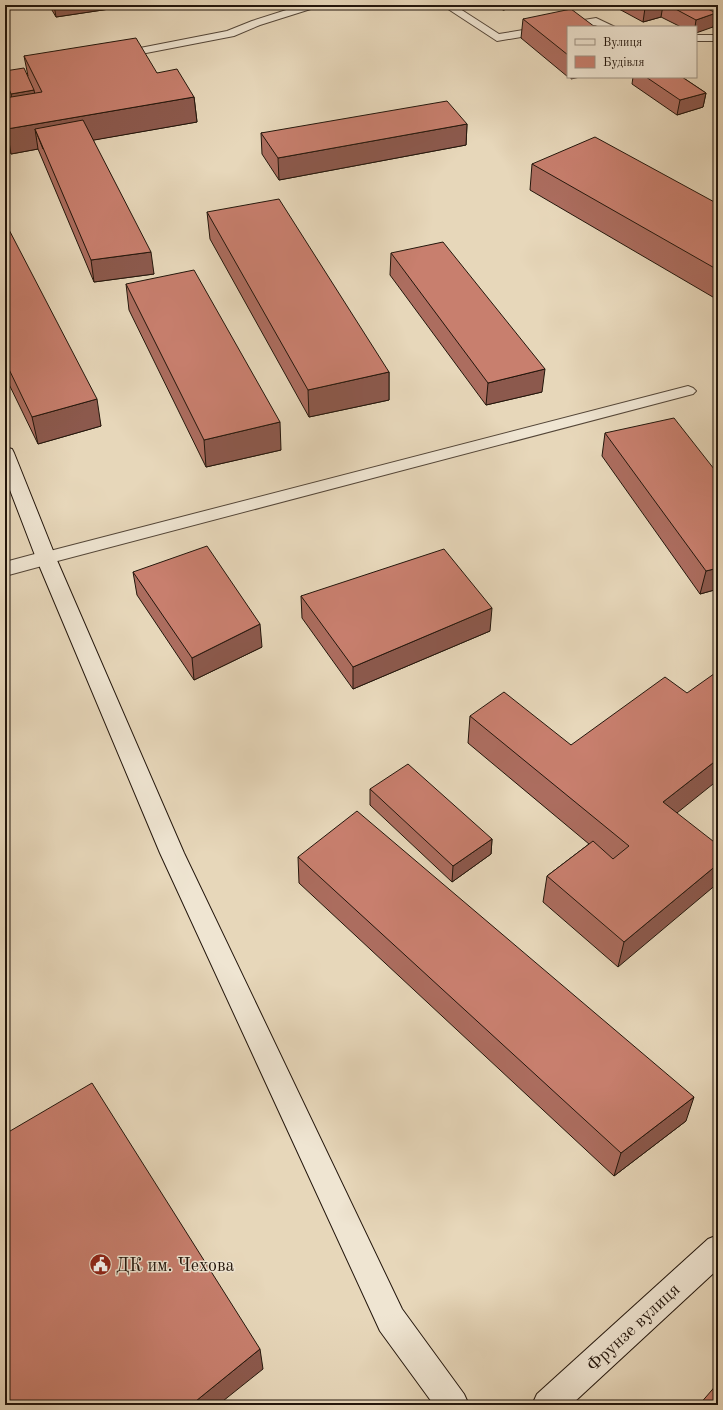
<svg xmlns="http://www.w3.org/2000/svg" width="723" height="1410" font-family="'Old Standard TT',serif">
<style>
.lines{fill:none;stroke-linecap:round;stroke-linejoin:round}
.lane-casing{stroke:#544638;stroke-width:2}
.street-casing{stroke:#544638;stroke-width:2}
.secondary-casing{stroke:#23160c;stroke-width:2}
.lane{fill:#efe5d2;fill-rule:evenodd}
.street{fill:#efe5d2;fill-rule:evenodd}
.secondary{fill:#efe5d2;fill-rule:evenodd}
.wall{fill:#ac6d5f;stroke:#23160c}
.shaded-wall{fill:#8c594d;stroke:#23160c}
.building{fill:#c87f6e;stroke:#23160c}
.labels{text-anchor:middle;stroke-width:3;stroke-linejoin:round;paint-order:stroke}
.near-poi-label{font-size:18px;fill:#23160c;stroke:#efe5d2;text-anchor:start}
.near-street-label{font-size:18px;fill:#23160c;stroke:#efe5d2}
</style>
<rect width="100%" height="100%" fill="#e7d7ba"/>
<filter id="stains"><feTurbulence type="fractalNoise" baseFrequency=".005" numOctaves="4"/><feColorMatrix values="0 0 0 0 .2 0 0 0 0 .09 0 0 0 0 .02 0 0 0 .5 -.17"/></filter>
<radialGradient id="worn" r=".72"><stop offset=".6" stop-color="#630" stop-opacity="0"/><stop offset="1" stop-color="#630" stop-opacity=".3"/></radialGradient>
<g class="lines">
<defs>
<g id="lane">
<polygon points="302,5 318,5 317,7 260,25 234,36 141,54 118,60 112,57 114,55 140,48 227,31 252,21"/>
<polygon points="442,5 454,5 499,34 596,18 615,27 600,27 595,25 568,27 568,29 497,41"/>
<rect x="696" y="35" width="22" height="6"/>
<polygon points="688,386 693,388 696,391 693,394 46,564 40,562 37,558 40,554 46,552"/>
</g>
<polygon id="street" points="46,551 53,553 56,558 53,563 5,576 5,562"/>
<g id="secondary">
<polygon points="5,447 12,449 14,453 56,558 184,853 402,1309 464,1394 469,1405 434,1405 380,1331 160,853 36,558 5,477"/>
<polygon points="718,1235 718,1269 571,1405 532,1405 537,1394 708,1239"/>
</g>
</defs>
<use href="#lane" class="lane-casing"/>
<use href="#street" class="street-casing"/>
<use href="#secondary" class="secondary-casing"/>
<use href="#lane" class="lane"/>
<use href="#street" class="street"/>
<use href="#secondary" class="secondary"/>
</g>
<g class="wall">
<polygon points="49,5 116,5 116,8 56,17"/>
<polygon points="495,5 527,5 503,10"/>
<polygon points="619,5 700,5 713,27 681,27 661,17 643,22 619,9"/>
<polygon points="523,19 568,27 568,77 521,38"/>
<polygon points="24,56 157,73 194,97 197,122 93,140 154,274 94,282 38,149 11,154 5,139 5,98 9,97 5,88 5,71 28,76"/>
<polygon points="633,77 682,77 706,93 703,107 677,115 632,84"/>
<polygon points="467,124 466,145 279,180 262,154 261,133"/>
<polygon points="532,164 718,204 718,300 530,190"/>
<polygon points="207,212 389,372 389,400 309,417 210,239"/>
<polygon points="5,222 101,426 38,444 5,376"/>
<polygon points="391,253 542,392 486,405 390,275"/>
<polygon points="126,284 281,450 206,467 129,310"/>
<polygon points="605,433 718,474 718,589 700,594 602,456"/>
<polygon points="133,572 262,647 194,680 137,595"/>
<polygon points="301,596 490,631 353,689 302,618"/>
<polygon points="470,716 571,745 677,813 618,967 543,902 547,876 589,844 468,743"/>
<polygon points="370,789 492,839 491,854 452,882 370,805"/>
<polygon points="298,857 686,1121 614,1176 299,883"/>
</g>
<g class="shaded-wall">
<polygon points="54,5 116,5 116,8 56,17"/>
<polygon points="503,5 527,5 503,10"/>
<polygon points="656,5 663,5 661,17 643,22 645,8"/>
<polygon points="716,13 713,27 696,33 696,27 695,27 696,20"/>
<polygon points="571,77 580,77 571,79"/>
<polygon points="34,90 37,105 14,108 11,94"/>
<polygon points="706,93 703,107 677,115 680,100"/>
<polygon points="194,97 197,122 43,149 35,129 38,149 11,154 7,129"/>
<polygon points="467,124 466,145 279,180 278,158"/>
<polygon points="151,252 154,274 94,282 91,260"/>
<polygon points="545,369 542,392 486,405 488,383"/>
<polygon points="389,372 389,400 309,417 308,390"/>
<polygon points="97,399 101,426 38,444 32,417"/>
<polygon points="280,422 281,450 206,467 204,440"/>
<polygon points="718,568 718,589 700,594 706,571"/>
<polygon points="492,608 490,631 353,689 353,667"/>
<polygon points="260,624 262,647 194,680 192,658"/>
<polygon points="718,759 718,780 657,829 663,802"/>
<polygon points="492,839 491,854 452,882 453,866"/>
<polygon points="718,864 718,883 618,967 624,942"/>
<polygon points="694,1097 686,1121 614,1176 621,1153"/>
<polygon points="260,1349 263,1369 218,1405 191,1405"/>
</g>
<g class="building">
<polygon points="639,5 656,5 645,8"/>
<polygon points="668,5 700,5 716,13 696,20"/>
<polygon points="571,9 595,27 568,27 568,55 523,19"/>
<polygon points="136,38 157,73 177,69 194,97 7,129 5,125 5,98 42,92 24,56"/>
<polygon points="24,68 34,90 11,94 5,79 5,71"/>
<polygon points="646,77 682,77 706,93 680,100"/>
<polygon points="447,101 467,124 278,158 261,133"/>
<polygon points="83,120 151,252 91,260 35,129"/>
<polygon points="595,137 718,204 718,270 532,164"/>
<polygon points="279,199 389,372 308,390 207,212"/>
<polygon points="5,222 97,399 32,417 5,361"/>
<polygon points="443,242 545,369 488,383 391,253"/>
<polygon points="194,270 280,422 204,440 126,284"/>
<polygon points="674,418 718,474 718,568 706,571 605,433"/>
<polygon points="207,546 260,624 192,658 133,572"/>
<polygon points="444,549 492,608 353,667 301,596"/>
<polygon points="718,671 718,759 663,802 718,845 718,864 624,942 547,876 593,841 613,859 629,846 470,716 504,692 571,745 665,677 687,693"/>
<polygon points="408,764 492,839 453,866 370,789"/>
<polygon points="357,811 694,1097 621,1153 298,857"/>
<polygon points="92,1083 260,1349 191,1405 5,1405 5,1134"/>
<polygon points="718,1383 718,1405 699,1405"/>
</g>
<defs>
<symbol id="civic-disc" viewBox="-11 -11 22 22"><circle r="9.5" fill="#8f2418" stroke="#efe5d2"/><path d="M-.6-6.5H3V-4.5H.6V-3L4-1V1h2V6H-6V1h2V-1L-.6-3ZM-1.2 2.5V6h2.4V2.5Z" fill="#fff"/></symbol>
</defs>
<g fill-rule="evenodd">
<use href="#civic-disc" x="88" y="1252" width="25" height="25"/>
</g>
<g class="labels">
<g class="near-poi-label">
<text x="116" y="1271">ДК им. Чехова</text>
</g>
<g class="near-street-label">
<text transform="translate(633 1327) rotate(-43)" y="6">Фрунзе вулиця</text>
</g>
</g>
<rect width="723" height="1410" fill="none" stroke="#e7d7ba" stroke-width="20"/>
<rect x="6" y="6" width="711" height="1398" fill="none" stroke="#23160c" stroke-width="2"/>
<rect x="10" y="10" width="703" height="1390" fill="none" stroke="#23160c"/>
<rect x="567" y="26" width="130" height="52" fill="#efe5d2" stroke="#9d9283"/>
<rect x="575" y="39" width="20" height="6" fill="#efe5d2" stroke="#9d9283"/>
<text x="603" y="46" font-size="12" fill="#23160c">Вулиця</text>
<rect x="575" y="56" width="20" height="12" fill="#c87f6e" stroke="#9d9283"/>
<text x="603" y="66" font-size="12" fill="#23160c">Будівля</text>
<rect width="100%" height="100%" filter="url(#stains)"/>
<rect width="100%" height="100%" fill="url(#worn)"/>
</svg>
